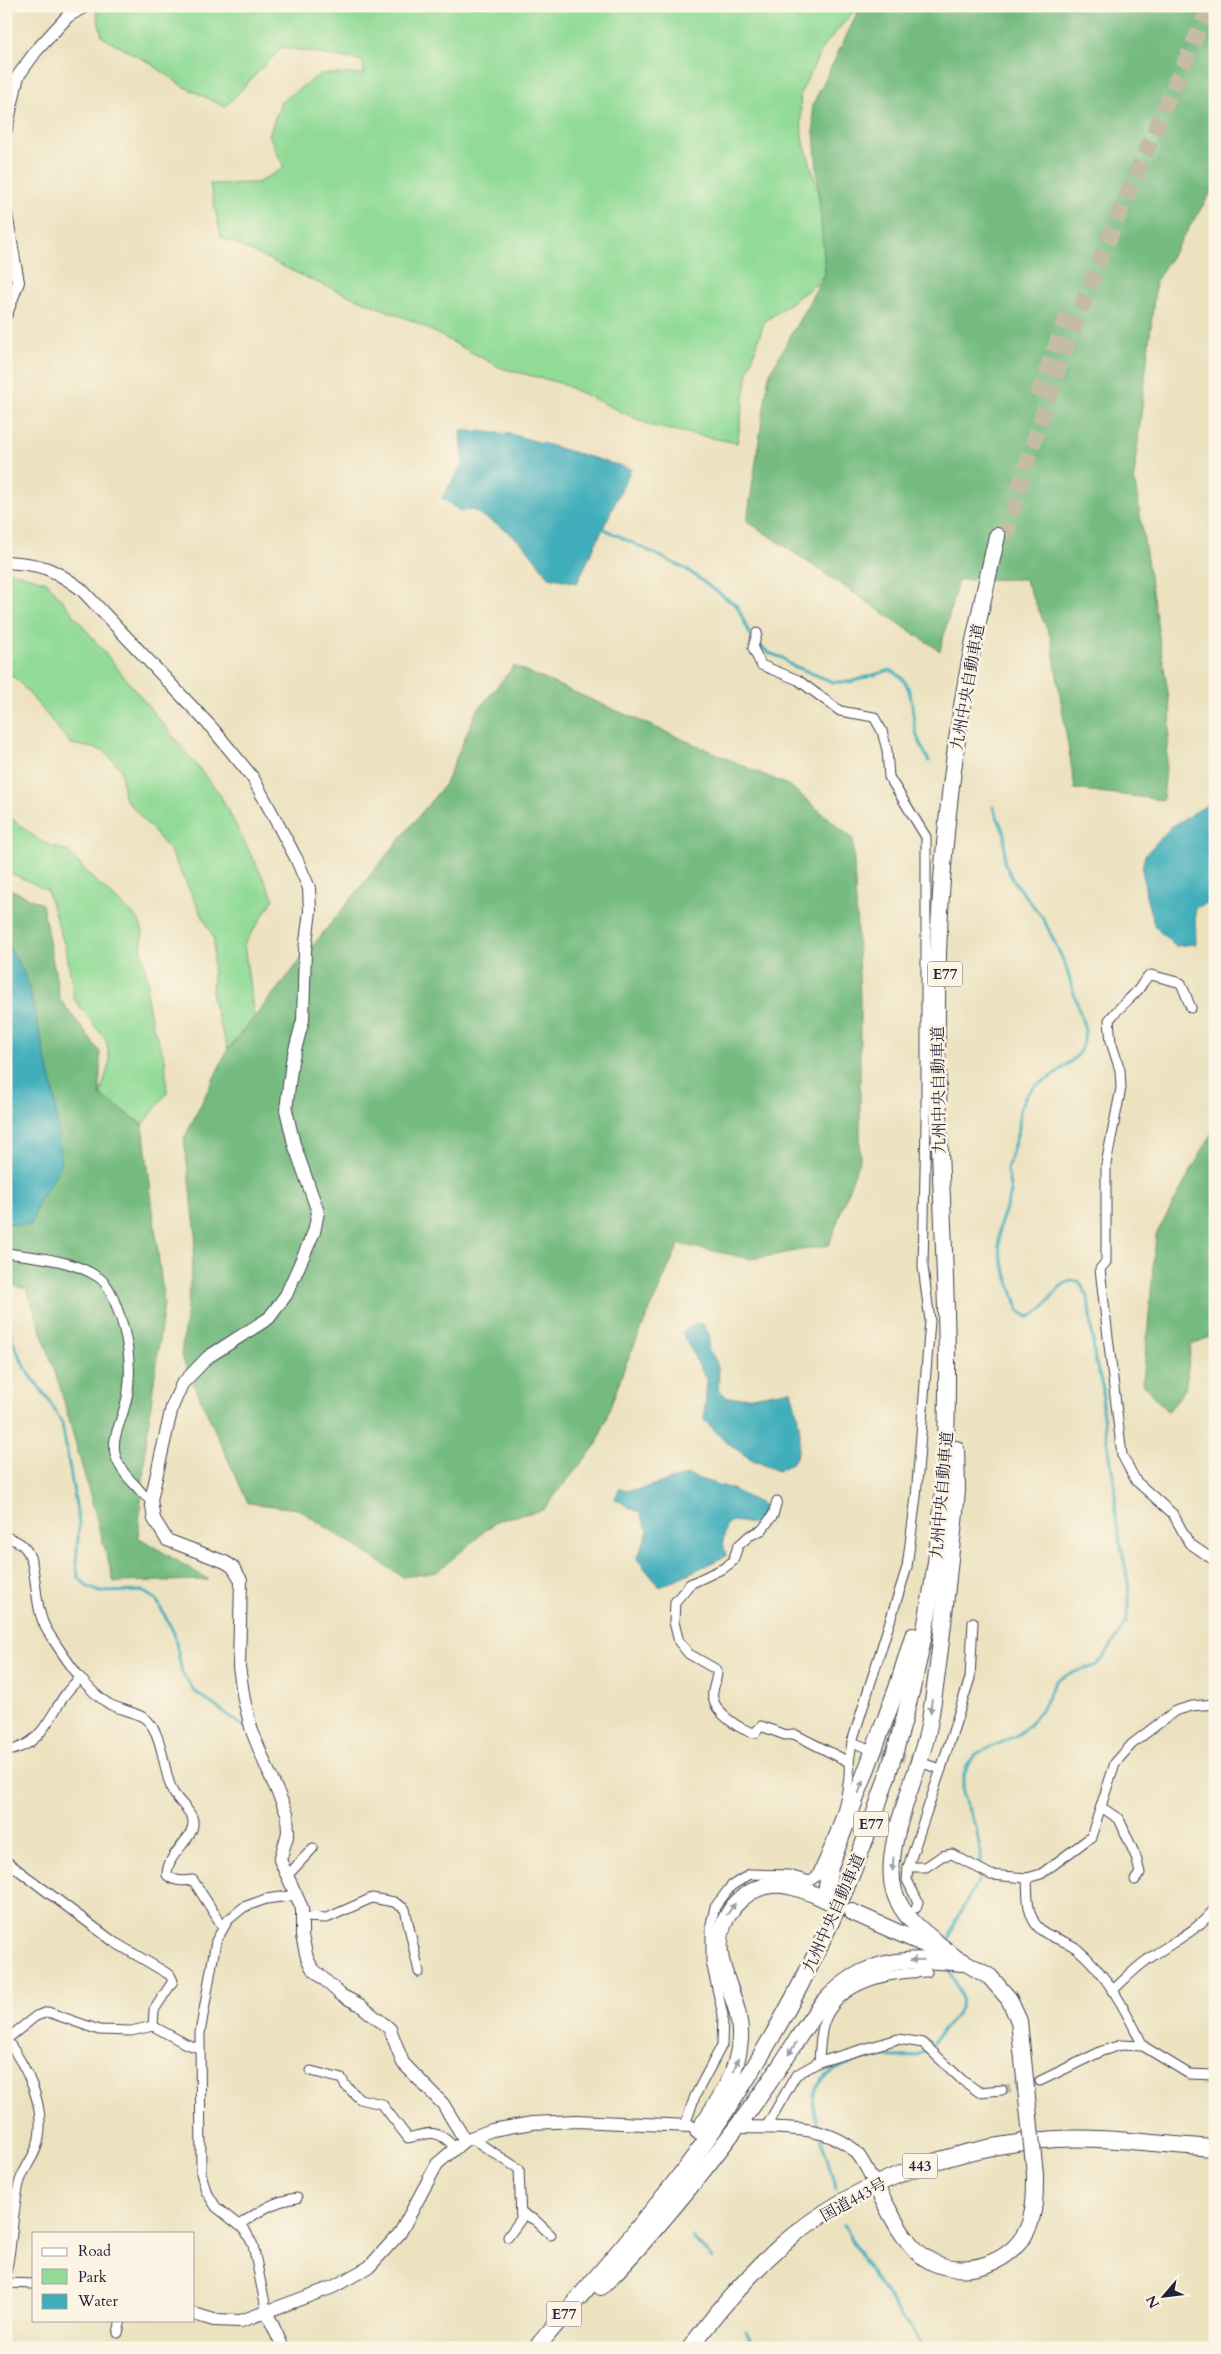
<svg xmlns="http://www.w3.org/2000/svg" width="1221" height="2354" font-family="Cardo,'Noto Serif JP',serif">
<style>
.green{fill:#92db97;stroke:#5a7e69}
.forest{fill:#75bb80;stroke:#4c6e5e}
.water{fill:#3faebb;stroke:#30687b}
.lines{fill:none;stroke-linecap:round;stroke-linejoin:round}
.stream{stroke:#3faebb;stroke-width:3}
.street-tunnel{stroke:#c4bca5;stroke-width:9;stroke-dasharray:9 4.5;stroke-linecap:butt}
.highway-tunnel{stroke:#c4bca5;stroke-width:16;stroke-dasharray:16 8;stroke-linecap:butt}
.street-casing{stroke:#403f4f;stroke-width:11}
.secondary-casing{stroke:#403f4f;stroke-width:14}
.highway-casing{stroke:#403f4f;stroke-width:18}
.street{stroke:#fff;stroke-width:9}
.secondary{stroke:#fff;stroke-width:12}
.highway{stroke:#fff;stroke-width:16}
.highway-bridge-casing{stroke:#403f4f;stroke-width:18;stroke-linecap:butt}
.highway-bridge{stroke:#fff;stroke-width:16}
.oneway{fill:#9c9ca7}
.labels{text-anchor:middle;stroke-width:5;stroke-linejoin:round;paint-order:stroke}
.shield{fill:#fcf5e5;stroke:#63616e;stroke-width:1}
.shield-label{font-size:15px;font-weight:bold;fill:#22223b}
.street-label{font-size:16px;fill:#22223b;stroke:#fcf5e5}
</style>
<rect width="100%" height="100%" fill="#fcf5e5"/>
<filter id="ink" filterUnits="userSpaceOnUse"><feTurbulence type="fractalNoise" baseFrequency=".02" numOctaves="2"/><feDisplacementMap in="SourceGraphic" scale="10" xChannelSelector="R" yChannelSelector="G"/><feConvolveMatrix kernelMatrix="1 2 1 2 8 2 1 2 1" color-interpolation-filters="sRGB"/></filter>
<filter id="wash" filterUnits="userSpaceOnUse"><feTurbulence type="fractalNoise" baseFrequency=".0096" numOctaves="4" result="noise"/><feDisplacementMap in="SourceGraphic" scale="20" xChannelSelector="R" yChannelSelector="G"/><feGaussianBlur stdDeviation="1.12" result="paint"/><feColorMatrix in="noise" values="0 0 0 0 0 0 0 0 0 0 0 0 0 0 0 0 0 1.4 0 .05"/><feComposite in="paint" operator="in"/></filter>
<g filter="url(#wash)">
<rect width="100%" height="100%" fill="#ece2c0"/>
<g class="green">
<polygon points="95,6 892,6 891,11 854,11 823,47 800,94 802,137 816,182 820,205 839,256 815,285 764,322 748,372 737,443 652,426 560,383 501,368 413,321 318,283 221,237 210,184 257,183 284,168 269,135 281,102 320,74 364,74 363,61 282,47 225,107 181,85 150,63 102,37"/>
<polygon points="6,570 47,582 219,793 274,899 244,944 254,1018 228,1049 212,1000 214,939 169,849 124,797 121,769 103,750 71,744 18,680 6,672"/>
<polygon points="6,814 40,841 69,852 88,874 138,919 143,932 141,947 148,982 147,999 152,1024 165,1059 167,1093 143,1125 100,1095 110,1061 106,1040 74,999 67,953 47,890 6,871"/>
</g>
<g class="forest">
<polygon points="861,6 1215,6 1215,186 1156,281 1134,477 1171,712 1163,800 1075,789 1051,638 1025,579 958,580 940,651 747,521 769,375 825,273 812,106"/>
<polygon points="514,666 790,786 853,839 860,999 860,1158 829,1245 752,1259 679,1244 625,1366 597,1444 543,1510 498,1520 437,1572 403,1577 298,1509 248,1503 181,1356 196,1235 184,1139 228,1049 445,784 476,712"/>
<polygon points="6,887 42,904 60,999 100,1052 100,1095 143,1125 164,1304 146,1443 138,1537 209,1580 114,1582 60,1387 27,1289 6,1284"/>
<polygon points="1215,1127 1215,1334 1191,1345 1185,1389 1168,1412 1143,1384 1156,1235"/>
</g>
<g class="water">
<polygon points="461,430 511,434 631,469 577,583 549,577 525,546 506,530 471,509 461,512 442,498 463,464"/>
<polygon points="1215,800 1215,900 1195,908 1196,944 1175,946 1155,927 1147,901 1142,869 1145,855 1171,827"/>
<polygon points="7,943 26,977 54,1092 61,1166 39,1201 31,1226 6,1223"/>
<path d="M696,1323L704,1325L710,1336L708,1349C719,1362 720,1372 718,1389L728,1398L752,1397L791,1390C796,1410 808,1445 792,1463C789,1466 782,1468 778,1471C742,1457 731,1447 704,1420L707,1381L682,1333Z"/>
<polygon points="687,1475 732,1489 763,1505 763,1514 754,1524 732,1521 726,1524 723,1542 726,1556 660,1587 637,1559 648,1531 640,1513 615,1499 619,1489 637,1490"/>
</g>
<g class="lines">
<g class="stream">
<path d="M600,527L686,569L737,606L752,639L769,653L783,658L789,664L833,682H850L890,670C918,682 909,712 917,736C920,744 925,753 929,761"/>
<polyline points="6,1315 13,1342 25,1368 48,1399 62,1423 79,1523 76,1564 79,1578 88,1587 100,1592 142,1591 156,1599 174,1633 182,1673 194,1691 247,1729"/>
<path d="M949,1939L957,1918L980,1878V1850L976,1827L963,1796V1779L967,1765L976,1754L1017,1735L1029,1725L1042,1708L1056,1681L1071,1673L1095,1666L1103,1658L1126,1623L1129,1604L1128,1580L1116,1522L1115,1487L1102,1410L1103,1389L1095,1360L1088,1297L1079,1281C1054,1277 1051,1311 1028,1317L1019,1311L1002,1261L999,1247V1228L1011,1193L1007,1169L1019,1128L1020,1110L1025,1097L1034,1087L1057,1073L1078,1055L1084,1041L1085,1029L1065,964L1043,918L1014,882L1004,862L1005,835L993,807"/>
<path d="M819,2128C817,2120 813,2111 813,2102C814,2073 853,2059 877,2057C891,2056 914,2060 926,2051C935,2045 938,2034 945,2027C971,2002 962,1997 948,1968"/>
<polyline points="821,2137 836,2189"/>
<path d="M844,2225C865,2269 896,2308 925,2348"/>
<polyline points="692,2237 712,2258"/>
<polyline points="746,2331 755,2348"/>
</g>
</g>
</g>
<g filter="url(#ink)">
<g class="lines">
<g class="street-tunnel">
<polyline points="870,1749 923,1763"/>
<polyline points="1002,2090 1040,2081"/>
</g>
<g class="highway-tunnel">
<polyline points="1037,397 1068,312"/>
<path d="M1006,538C1019,482 1038,427 1057,373C1102,248 1156,127 1210,6"/>
</g>
<defs>
<g id="street">
<polyline points="757,633 753,648 761,665 798,680 840,711 874,717 882,731 887,750 889,777 926,837 926,1121 923,1267 930,1321 916,1497 907,1567 852,1742"/>
<path d="M1191,1008L1181,983L1151,975C1144,978 1143,984 1138,990C1129,1000 1118,1008 1109,1020L1111,1042L1120,1070L1121,1088L1106,1164V1262L1100,1269L1122,1455L1136,1481L1173,1514L1189,1543L1215,1561"/>
<path d="M6,1253C36,1257 72,1260 98,1277C109,1284 113,1297 117,1308C127,1333 132,1364 128,1391C123,1432 96,1446 135,1485C140,1490 144,1497 151,1500"/>
<path d="M777,1501L773,1515L762,1530L749,1536L738,1546L733,1561L724,1568L690,1584L675,1602L674,1622L679,1642L689,1654L717,1670C718,1679 711,1690 713,1698C716,1714 740,1730 755,1733L761,1726L785,1735L794,1734L849,1762L852,1742L867,1748"/>
<path d="M6,1537C12,1539 19,1541 23,1546C40,1561 31,1606 48,1632C64,1656 84,1689 109,1704C118,1709 140,1713 147,1720C163,1735 163,1770 172,1790C177,1801 192,1811 193,1821C195,1840 167,1852 167,1875C174,1882 184,1881 193,1880L223,1927"/>
<path d="M6,1751C50,1746 52,1699 80,1679"/>
<polyline points="925,1764 941,1769 970,1678 973,1622"/>
<polyline points="1101,1807 1119,1819 1136,1857 1140,1873 1135,1880"/>
<polyline points="6,1861 114,1942 170,1975 173,1981 154,2010 153,2026"/>
<polyline points="908,1867 926,1867 942,1856 952,1854 991,1875 1027,1878 1041,1874 1091,1837 1115,1763 1132,1744 1175,1711 1192,1706 1215,1704"/>
<polyline points="287,1876 313,1848"/>
<path d="M1027,1878C1028,1895 1026,1915 1039,1928C1048,1938 1065,1940 1076,1948C1106,1972 1127,2012 1143,2046"/>
<polyline points="916,1908 918,1902 907,1880 908,1867 941,1769"/>
<polyline points="302,1917 327,1918 372,1898 394,1902 405,1909 419,1972"/>
<path d="M1112,1991C1123,1981 1134,1969 1147,1960C1171,1942 1196,1933 1215,1908"/>
<path d="M6,2039C26,2066 45,2103 39,2138C37,2155 23,2168 19,2184C12,2213 13,2243 6,2272"/>
<polyline points="7,2039 36,2016 48,2012 99,2030 131,2031 153,2026 186,2044 199,2048"/>
<path d="M819,2062C820,2049 820,2032 825,2020C842,1981 889,1973 927,1972"/>
<path d="M311,2071L342,2079L345,2085L360,2099L382,2104L408,2138C430,2132 438,2129 454,2147"/>
<polyline points="1040,2081 1102,2051 1121,2045 1143,2046 1189,2074 1215,2075"/>
<path d="M685,2125L695,2096L722,2045L723,2015L711,1962V1924L715,1907L731,1886L750,1874L789,1875L810,1881L816,1877C830,1847 852,1795 849,1762"/>
<polyline points="766,2127 796,2075 819,2062 898,2039 923,2043 962,2080 979,2092 1002,2090"/>
<polyline points="471,2138 519,2169 521,2219 508,2237"/>
<polyline points="521,2213 535,2220 551,2235"/>
<path d="M239,2225C258,2212 273,2201 297,2198"/>
<polyline points="6,2283 34,2284"/>
<polyline points="267,2313 253,2245 245,2230 216,2207 206,2191 201,2173 200,2033 216,1941 228,1920 244,1907 266,1899 297,1895"/>
<polyline points="118,2333 121,2320"/>
</g>
<g id="secondary">
<polyline points="6,129 18,76 36,51 68,16 85,6"/>
<polyline points="6,214 18,282 6,314"/>
<path d="M6,562C42,564 52,568 81,589L212,728L253,778L296,858L309,888L310,911L305,950L303,1020L292,1061L286,1110L294,1144L318,1212L314,1232L286,1295L269,1318L208,1357L182,1384L172,1407L151,1500L154,1519L167,1540L225,1562L233,1567L241,1580L239,1667L244,1700L252,1731L266,1766L287,1813L288,1833L280,1860L302,1908V1936L307,1958L312,1968L341,1995L360,2005L390,2029L403,2063L443,2104L465,2140"/>
<path d="M740,2127C778,2128 827,2124 856,2152C864,2161 870,2176 876,2186"/>
<polyline points="267,2313 283,2348"/>
<polyline points="194,2314 214,2320 241,2321 333,2287 369,2267 400,2233 437,2164 465,2140 492,2130 532,2123 576,2121 690,2126"/>
</g>
<g id="highway">
<path d="M956,1449L957,1490L954,1523C946,1590 941,1659 929,1725C921,1772 881,1844 894,1891C903,1922 934,1939 957,1959"/>
<polyline points="825,1899 830,1867 897,1688 913,1636"/>
<polyline points="852,1912 966,1963 990,1977 1009,1999 1019,2021 1029,2117"/>
<path d="M698,2131C718,2102 738,2075 740,2039C742,2008 724,1983 720,1954C716,1917 744,1882 783,1885C799,1887 819,1896 833,1903"/>
<path d="M876,2186C889,2210 905,2249 932,2262C968,2279 1016,2262 1030,2223C1035,2207 1035,2191 1035,2174"/>
<path d="M601,2287C654,2234 701,2175 745,2116C757,2100 768,2085 778,2069C802,2034 821,1993 861,1973C893,1957 927,1959 962,1963"/>
<path d="M536,2348C592,2281 651,2217 702,2146C831,1964 916,1750 940,1529C957,1365 938,1199 937,1035C936,932 944,828 959,726C968,662 983,599 997,536"/>
<path d="M690,2348C718,2310 749,2274 784,2243C857,2180 960,2145 1056,2139C1105,2136 1165,2145 1215,2148"/>
</g>
</defs>
<use href="#street" class="street-casing"/>
<use href="#secondary" class="secondary-casing"/>
<use href="#highway" class="highway-casing"/>
<use href="#street" class="street"/>
<use href="#secondary" class="secondary"/>
<use href="#highway" class="highway"/>
<defs>
<polyline id="highway-bridge" points="1029,2117 1035,2174"/>
</defs>
<use href="#highway-bridge" class="highway-bridge-casing"/>
<use href="#highway-bridge" class="highway-bridge"/>
</g>
<defs><path id="oneway-solid" d="M-6-.8H1V-3.2L6.5 0L1 3.2V.8H-6Z" transform="scale(1.25)"/></defs>
<g class="oneway">
<use href="#oneway-solid" transform="translate(931 1706) rotate(97)"/>
<use href="#oneway-solid" transform="translate(861 1787) rotate(-69)"/>
<use href="#oneway-solid" transform="translate(893 1864) rotate(94)"/>
<use href="#oneway-solid" transform="translate(731 1909) rotate(-54)"/>
<use href="#oneway-solid" transform="translate(917 1960) rotate(178)"/>
<use href="#oneway-solid" transform="translate(792 2049) rotate(123)"/>
<use href="#oneway-solid" transform="translate(736 2065) rotate(-72)"/>
</g>
</g>
<g class="labels">
<g class="shield">
<rect x="927.5" y="961.5" width="35" height="25" rx="4"/>
<rect x="853.5" y="1811.5" width="35" height="25" rx="4"/>
<rect x="902.5" y="2153.5" width="35" height="25" rx="4"/>
<rect x="546.5" y="2301.5" width="35" height="25" rx="4"/>
</g>
<g class="shield-label">
<text x="945" y="979">E77</text>
<text x="871" y="1829">E77</text>
<text x="920" y="2171">443</text>
<text x="564" y="2319">E77</text>
</g>
<g class="street-label">
<text transform="translate(967 687) rotate(-80)" y="6">九州中央自動車道</text>
<text transform="translate(938 1090) rotate(-91)" y="6">九州中央自動車道</text>
<text transform="translate(941 1495) rotate(-85)" y="6">九州中央自動車道</text>
<text transform="translate(833 1913) rotate(-66)" y="6">九州中央自動車道</text>
<text transform="translate(853 2199) rotate(-29)" y="6">国道443号</text>
</g>
</g>
<rect width="1221" height="2354" fill="none" stroke="#fcf5e5" stroke-width="25"/>
<rect x="32" y="2232" width="162" height="90" fill="#fcf5e5" stroke="#a5a1a1"/>
<rect x="42" y="2248" width="25" height="8" fill="#ffffff" stroke="#a5a1a1"/>
<text x="78" y="2256" font-size="15" fill="#22223b">Road</text>
<rect x="42" y="2269" width="25" height="15" fill="#92db97" stroke="#a5a1a1"/>
<text x="78" y="2282" font-size="15" fill="#22223b">Park</text>
<rect x="42" y="2294" width="25" height="15" fill="#3faebb" stroke="#a5a1a1"/>
<text x="78" y="2306" font-size="15" fill="#22223b">Water</text>
<g transform="translate(1164 2296) rotate(242)" stroke="#fcf5e5" stroke-width="4" paint-order="stroke">
<path d="M0-4L9 19L0 12L-9 19Z" fill="#22223b"/>
<text y="-8" font-size="14" font-weight="bold" text-anchor="middle" fill="#22223b">N</text>
</g>
</svg>
